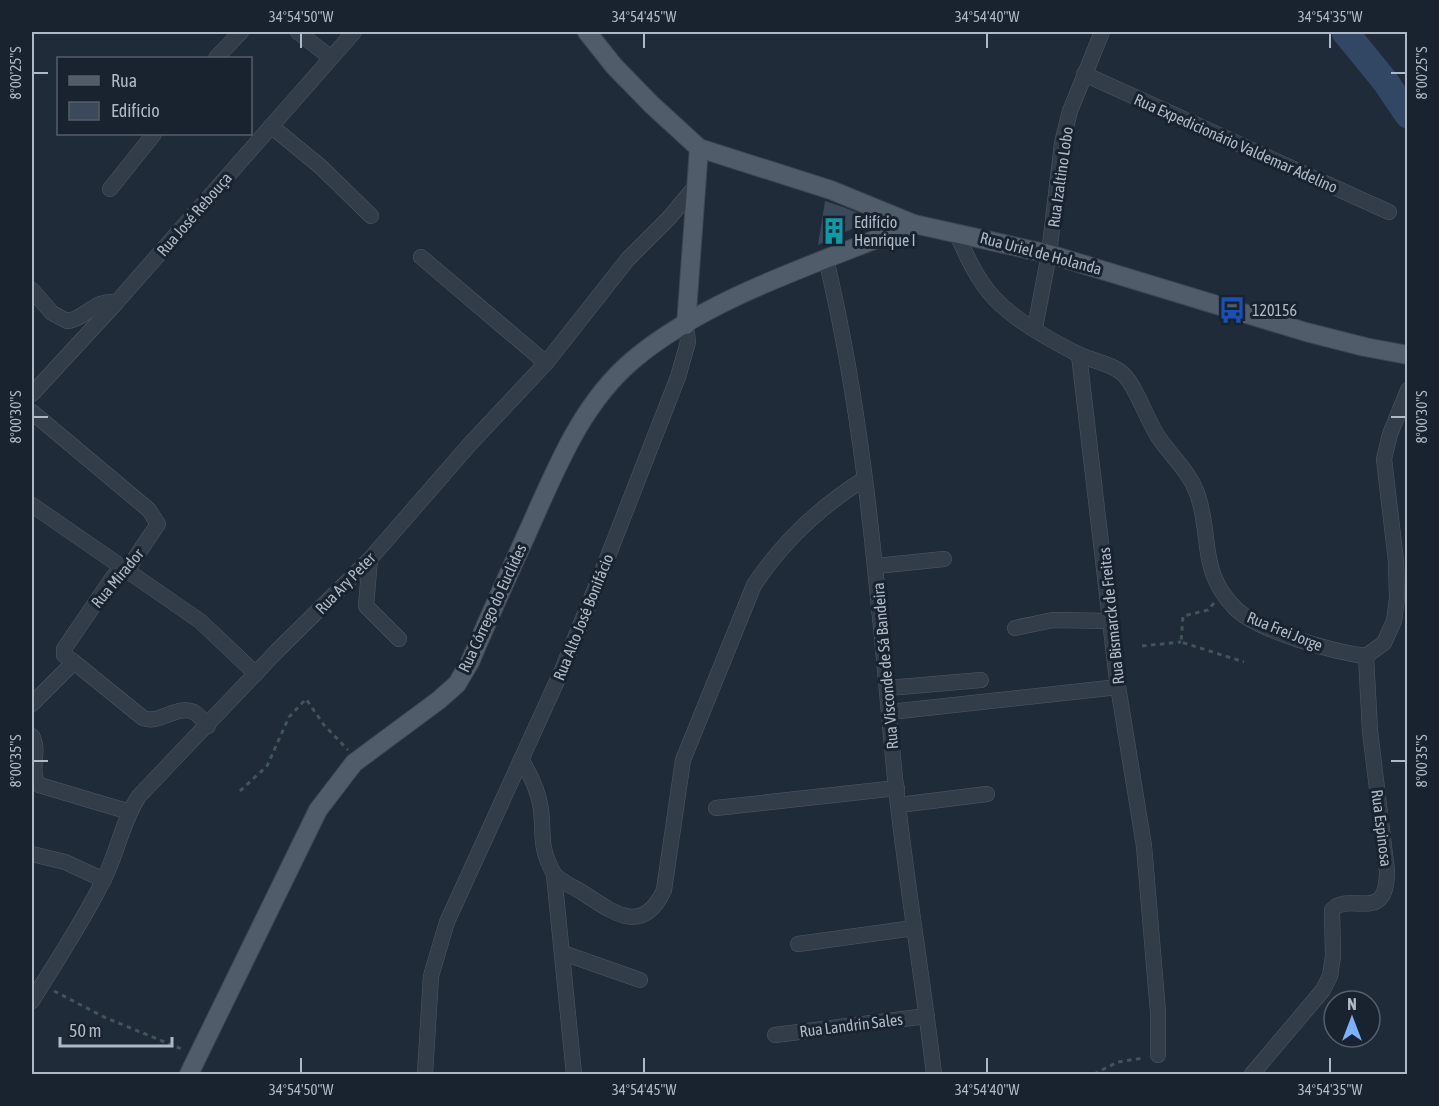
<svg xmlns="http://www.w3.org/2000/svg" width="1439" height="1106" font-family="'Asap Condensed',sans-serif">
<style>
.lines{fill:none;stroke-linecap:round;stroke-linejoin:round}
.river{stroke:#324763;stroke-width:27}
.building{fill:#3b495a}
.minor-casing{stroke:#4e5865;stroke-width:16}
.major-casing{stroke:#3d4654;stroke-width:20}
.path{stroke:#3f5658;stroke-width:3;stroke-dasharray:4.5 4.5;stroke-linecap:butt}
.minor{stroke:#333d4a;stroke-width:15}
.major{stroke:#515c6b;stroke-width:18}
.ticks{fill:none;stroke:#aeb8c7;stroke-width:2}
.labels{text-anchor:middle;stroke-width:6;stroke-linejoin:round;paint-order:stroke}
.street-label{font-size:16px;fill:#aeb8c7;stroke:#19222f}
.poi-label{font-size:16px;fill:#aeb8c7;stroke:#19222f;text-anchor:start}
.neatline{fill:none;stroke:#aeb8c7;stroke-width:2}
.ticks-label{font-size:15px;text-anchor:middle;fill:#aeb8c7}
</style>
<rect width="100%" height="100%" fill="#202b3a"/>
<g class="lines">
<polyline class="river" points="1345,32 1385,81 1408,115"/>
</g>
<polygon class="building" points="825,201 843,207 873,219 818,245"/>
<g class="lines">
<defs>
<g id="minor">
<polyline points="298,32 331,58"/>
<polyline points="216,58 241,32"/>
<polyline points="1084,74 1389,212"/>
<polyline points="271,126 321,167 371,216"/>
<polyline points="110,189 154,134"/>
<path d="M956,232C966,255 977,280 995,299C1016,321 1050,340 1078,354C1096,363 1117,363 1129,381C1141,399 1147,420 1159,438C1172,457 1189,471 1197,493C1212,534 1198,571 1235,608C1258,631 1333,652 1366,656L1384,643L1394,621L1397,598L1396,561L1384,459L1390,434L1408,390"/>
<polyline points="421,257 546,363"/>
<path d="M826,259C866,426 878,597 894,768C904,870 922,972 934,1074"/>
<path d="M32,290L52,313L67,321C86,319 95,298 116,303"/>
<polyline points="1035,328 1049,254 1062,143 1070,111 1102,32"/>
<polyline points="1079,355 1117,680 1144,846 1158,1012 1158,1055"/>
<polyline points="32,394 116,303 354,32"/>
<polyline points="32,412 149,510 158,524 127,570 120,570 113,577 64,649 64,655 74,662 32,704"/>
<polyline points="32,505 200,621 256,674"/>
<polyline points="370,559 366,606 399,639"/>
<polyline points="876,566 944,559"/>
<polyline points="1015,628 1053,620 1111,621"/>
<path d="M74,662L143,718C159,725 177,704 194,712C199,715 204,722 208,726"/>
<polyline points="888,688 981,680"/>
<polyline points="890,712 1118,687"/>
<path d="M32,736C41,752 28,770 39,785L130,812"/>
<path d="M521,759C530,774 539,792 541,810C544,836 539,846 553,872C558,881 574,887 583,893C614,913 643,936 664,890L683,760L754,585C783,541 820,507 864,479"/>
<polyline points="899,805 987,794"/>
<polyline points="716,808 897,788"/>
<polyline points="32,854 65,862 104,880"/>
<polyline points="554,875 574,1074"/>
<polyline points="798,944 914,928"/>
<polyline points="563,953 640,980"/>
<path d="M32,1001C56,962 82,923 103,881C117,854 122,822 139,796L277,651L370,559L470,444L546,363L628,259L669,218L695,187"/>
<polyline points="775,1035 927,1016"/>
<polyline points="425,1074 431,976 447,922 562,670 603,569 678,377 688,342 686,325"/>
<path d="M1252,1074L1323,990L1330,976L1333,956L1332,910C1350,890 1387,926 1387,871L1370,731L1366,656"/>
</g>
<g id="major">
<polyline points="587,32 614,66 652,105 699,148 831,190 914,224 1049,254 1306,332 1365,347 1408,355"/>
<polyline points="686,325 699,148"/>
<path d="M189,1074L318,810L354,763L439,700L457,684L470,662C489,617 509,573 529,529C556,469 581,404 633,360C709,296 823,262 914,224"/>
</g>
</defs>
<use href="#minor" class="minor-casing"/>
<use href="#major" class="major-casing"/>
<g class="path">
<polyline points="1214,603 1208,610 1183,616 1181,642 1244,662"/>
<polyline points="1142,646 1181,642"/>
<polyline points="240,791 267,766 289,717 306,699 324,725 348,750"/>
<polyline points="54,991 104,1017 184,1050"/>
<polyline points="1094,1074 1118,1062 1143,1058"/>
</g>
<use href="#minor" class="minor"/>
<use href="#major" class="major"/>
</g>
<path class="ticks" d="M301,33V48M644,33V48M987,33V48M1330,33V48M33,73H48M1391,73H1406M33,417H48M1391,417H1406M33,761H48M1391,761H1406M301,1058V1073M644,1058V1073M987,1058V1073M1330,1058V1073"/>
<defs>
<symbol id="building-bare" viewBox="-9 -9 18 18"><path d="M-4-6H4V6H1V3H-1V6H-4ZM-2.5-4.3h1.7v1.8h-1.7ZM.8-4.3h1.7v1.8H.8ZM-2.5-1h1.7V.8h-1.7ZM.8-1h1.7V.8H.8Z" fill="#0f9aa8" stroke="#19222f" stroke-width="2.5" paint-order="stroke"/></symbol>
<symbol id="bus-bare" viewBox="-9 -9 18 18"><path d="M-5-6H5V4H4V6H2V4H-2V6H-4V4H-5ZM-3.5-4V0h7V-4ZM-3.5 1.2v1.5H-2V1.2ZM2 1.2v1.5H3.5V1.2Z" fill="#1a4fb4" stroke="#19222f" stroke-width="2.5" paint-order="stroke"/></symbol>
</defs>
<g fill-rule="evenodd">
<use href="#building-bare" x="815" y="212" width="38" height="38"/>
<use href="#bus-bare" x="1213" y="291" width="38" height="38"/>
</g>
<g class="labels">
<g class="street-label">
<text transform="translate(1236 143) rotate(24)" y="6">Rua Expedicionário Valdemar Adelino</text>
<text transform="translate(1060 177) rotate(-82)" y="6">Rua Izaltino Lobo</text>
<text transform="translate(194 214) rotate(-49)" y="6">Rua José Rebouça</text>
<text transform="translate(1041 253) rotate(15)" y="6">Rua Uriel de Holanda</text>
<text transform="translate(117 578) rotate(-50)" y="6">Rua Mirador</text>
<text transform="translate(345 583) rotate(-46)" y="6">Rua Ary Peter</text>
<text transform="translate(492 608) rotate(-65)" y="6">Rua Córrego do Euclides</text>
<text transform="translate(1111 616) rotate(-96)" y="6">Rua Bismarck de Freitas</text>
<text transform="translate(583 617) rotate(-68)" y="6">Rua Alto José Bonifácio</text>
<text transform="translate(1285 631) rotate(22)" y="6">Rua Frei Jorge</text>
<text transform="translate(885 666) rotate(-95)" y="6">Rua Visconde de Sá Bandeira</text>
<text transform="translate(1382 828) rotate(83)" y="6">Rua Espinosa</text>
<text transform="translate(851 1025) rotate(-7)" y="6">Rua Landrin Sales</text>
</g>
<g class="poi-label">
<text x="854" y="228">Edifício<tspan x="854" dy="18">Henrique I</tspan></text>
<text x="1252" y="316">120156</text>
</g>
</g>
<rect width="1439" height="1106" fill="none" stroke="#19222f" stroke-width="66"/>
<rect x="57" y="57" width="195" height="78" fill="#19222f" stroke="#555e6c" stroke-width="1.5"/>
<rect x="69" y="76" width="30" height="9" fill="#515c6b" stroke="#555e6c" stroke-width="1.5"/>
<text x="111" y="87" font-size="18" fill="#aeb8c7">Rua</text>
<rect x="69" y="102" width="30" height="18" fill="#3b495a" stroke="#555e6c" stroke-width="1.5"/>
<text x="111" y="117" font-size="18" fill="#aeb8c7">Edifício</text>
<g transform="translate(1352 1019)"><circle r="28" fill="#19222f" stroke="#555e6c" stroke-width="1.5"/>
<path d="M0-4.5L10 22L0 15L-10 22Z" fill="#7bb0fe"/>
<text y="-9" font-size="16" font-weight="bold" text-anchor="middle" fill="#aeb8c7">N</text>
</g>
<path d="M60 1037v9h112v-9" fill="none" stroke="#aeb8c7" stroke-width="3"/>
<text x="69" y="1037" font-size="18" fill="#aeb8c7" stroke="#19222f" stroke-width="4.5" paint-order="stroke">50 m</text>
<rect x="33" y="33" width="1373" height="1040" class="neatline"/>
<g class="ticks-label">
<text x="301" y="22">34°54'50"W</text>
<text x="644" y="22">34°54'45"W</text>
<text x="987" y="22">34°54'40"W</text>
<text x="1330" y="22">34°54'35"W</text>
<text transform="translate(16 73) rotate(-90)" y="5">8°00'25"S</text>
<text transform="translate(1422 73) rotate(-90)" y="5">8°00'25"S</text>
<text transform="translate(16 417) rotate(-90)" y="5">8°00'30"S</text>
<text transform="translate(1422 417) rotate(-90)" y="5">8°00'30"S</text>
<text transform="translate(16 761) rotate(-90)" y="5">8°00'35"S</text>
<text transform="translate(1422 761) rotate(-90)" y="5">8°00'35"S</text>
<text x="301" y="1095">34°54'50"W</text>
<text x="644" y="1095">34°54'45"W</text>
<text x="987" y="1095">34°54'40"W</text>
<text x="1330" y="1095">34°54'35"W</text>
</g>
</svg>
